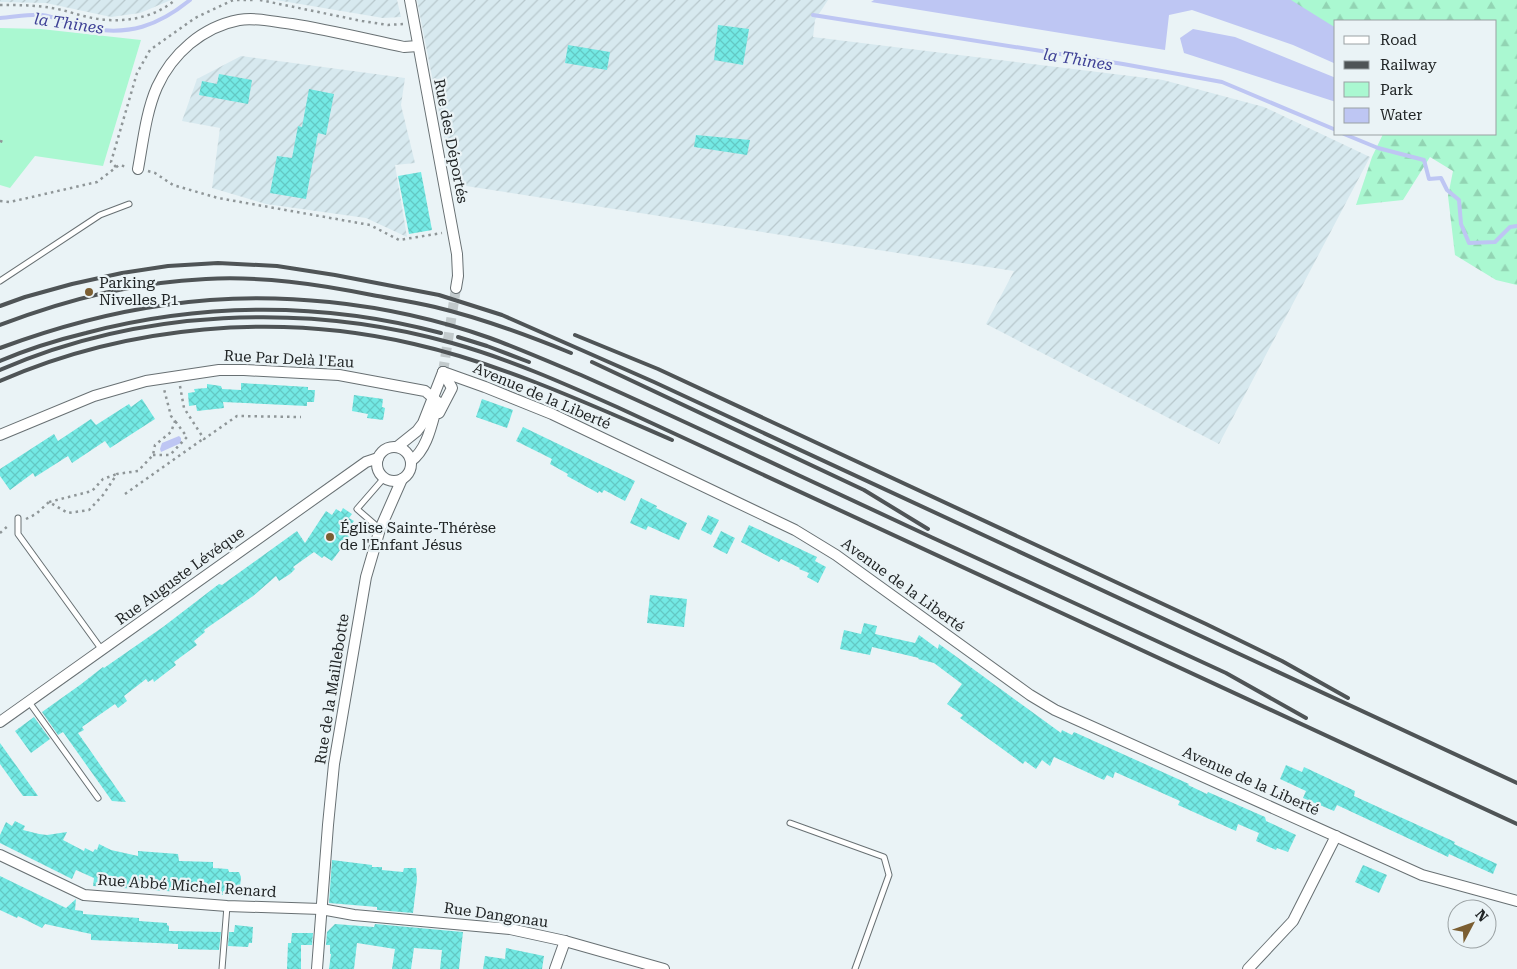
<svg xmlns="http://www.w3.org/2000/svg" width="1517" height="969" font-family="'Roboto Serif',serif">
<style>
.industrial{fill:url(#industrial-furrows)}
.green{fill:#aaf8d1}
.forest{fill:url(#forest-firs)}
.water{fill:#bec6f3}
.lines{fill:none;stroke-linecap:round;stroke-linejoin:round}
.stream{stroke:#bec6f3;stroke-width:4}
.building{fill:url(#building-cross-hatch)}
.street-tunnel{stroke:#c2cacc;stroke-width:10;stroke-dasharray:10 5;stroke-linecap:butt}
.lane-casing{stroke:#687073;stroke-width:7}
.street-casing{stroke:#687073;stroke-width:12}
.path{stroke:#8f9698;stroke-width:2.5;stroke-dasharray:2.5 4;stroke-linecap:butt}
.lane{stroke:#fff;stroke-width:5}
.street{stroke:#fff;stroke-width:10}
.rail{stroke:#4f5456;stroke-width:4}
.poi-dot{fill:#7b5e32;stroke:#eaf3f6;stroke-width:2}
.labels{text-anchor:middle;stroke-width:4.5;stroke-linejoin:round;paint-order:stroke}
.street-label{font-size:15px;fill:#212526;stroke:#eaf3f6}
.poi-label{font-size:15px;fill:#212526;stroke:#eaf3f6;text-anchor:start}
.water-label{font-size:16px;font-style:italic;fill:#3e4096;stroke:#eaf3f6}
</style>
<defs>
<pattern id="industrial-furrows" width="10" height="10" patternUnits="userSpaceOnUse" patternTransform="scale(1.25)"><rect width="10" height="10" fill="#d7e9ef"/><path d="M-1 1l2-2M0 10L10 0M9 11l2-2" fill="none" stroke="#b8c8cd"/></pattern>
<pattern id="forest-firs" width="22" height="20" patternUnits="userSpaceOnUse" patternTransform="scale(1.25)"><rect width="22" height="20" fill="#aaf8d1"/><path d="M5 1l3.5 6h-7zM16 11l3.5 6h-7z" fill="#92d4b3"/></pattern>
<pattern id="building-cross-hatch" width="8" height="8" patternUnits="userSpaceOnUse" patternTransform="scale(1.25)"><rect width="8" height="8" fill="#73e9e4"/><path d="M0 0l8 8M0 8l8-8" fill="none" stroke="#63c8c3"/></pattern>
</defs>
<rect width="100%" height="100%" fill="#eaf3f6"/>
<g class="industrial">
<polygon points="0,0 171,0 140,13 111,17 46,3 0,2"/>
<polygon points="276,0 397,0 401,17 383,18"/>
<polygon points="417,0 828,0 815,20 813,37 1163,80 1264,107 1370,157 1219,444 986,324 1014,271 453,184"/>
<polygon points="241,56 405,78 401,105 415,163 395,165 407,237 366,218 266,204 212,188 220,128 182,121 197,79"/>
</g>
<polygon class="green" points="0,28 41,29 141,40 103,166 35,156 10,188 0,185"/>
<polygon class="forest" points="1270,0 1517,0 1517,285 1496,280 1455,255 1448,196 1453,171 1430,157 1403,200 1356,205 1372,157 1383,134 1496,134 1496,21 1336,21 1336,43"/>
<g class="water">
<polygon points="874,0 1291,0 1336,28 1336,64 1293,45 1192,10 1169,15 1165,50 871,2"/>
<polygon points="1193,29 1235,37 1336,78 1336,102 1184,53 1180,38"/>
<polygon points="179,436 181,438 181,443 161,452 160,449 162,443"/>
</g>
<g class="lines">
<g class="stream">
<polyline points="813,15 1123,64 1222,82 1336,130"/>
<path d="M0,18C14,17 29,14 42,15C57,17 72,25 87,28C129,36 158,26 190,0"/>
<polyline points="1344,134 1378,148 1424,160 1429,179 1441,178 1447,190 1459,200 1461,224 1469,243 1495,242 1510,227 1517,226"/>
</g>
</g>
<g class="building">
<polygon points="718,25 749,29 743,65 714,60"/>
<polygon points="568,45 610,52 607,70 565,63"/>
<polygon points="219,74 252,80 248,104 199,95 202,81 217,84"/>
<polygon points="309,89 334,94 326,135 318,133 306,199 270,193 277,156 292,158 298,126 302,127"/>
<polygon points="696,135 750,140 747,155 694,147"/>
<polygon points="421,172 432,230 409,234 398,176"/>
<polygon points="241,383 308,387 308,390 315,390 314,402 307,402 307,406 223,402 224,408 197,411 196,405 189,406 188,393 195,392 194,389 207,388 207,384 221,386 222,389 241,390"/>
<polygon points="354,395 383,399 382,407 385,408 383,420 367,418 368,414 352,411"/>
<polygon points="142,399 155,419 110,448 105,441 72,463 68,456 35,477 33,473 10,490 0,476 0,469 54,434 58,441 91,419 96,425 129,404 131,407"/>
<polygon points="482,399 513,410 507,428 476,417"/>
<polygon points="523,427 635,481 625,501 604,490 602,493 599,491 598,493 567,476 568,474 550,464 552,459 516,441"/>
<polygon points="641,498 657,506 656,508 687,523 679,540 648,526 646,530 630,523"/>
<polygon points="343,508 352,514 349,518 354,521 349,527 354,531 332,561 324,556 322,558 314,552 293,567 295,569 290,574 279,581 276,576 253,596 204,630 205,632 194,641 197,645 174,662 176,665 154,682 153,679 148,682 146,679 124,696 127,701 118,708 115,704 82,727 84,730 78,733 126,802 112,801 63,732 58,735 42,712 80,685 103,667 104,668 163,627 219,584 222,585 297,531 305,543 326,511 332,515 336,509 341,512"/>
<polygon points="708,515 719,520 711,535 701,530"/>
<polygon points="749,525 817,557 815,561 826,567 818,583 807,577 809,573 799,569 800,568 781,559 779,562 741,542"/>
<polygon points="721,531 735,538 727,554 713,547"/>
<polygon points="650,595 687,599 684,627 647,623"/>
<polygon points="864,623 877,626 875,634 915,643 919,635 938,649 939,644 1061,733 1062,730 1072,735 1074,732 1189,784 1188,785 1207,794 1208,792 1265,817 1266,821 1296,835 1288,852 1277,848 1276,850 1256,841 1259,833 1238,824 1236,831 1178,805 1180,801 1115,772 1113,778 1107,775 1104,780 1054,757 1050,766 1042,760 1036,769 1025,761 1023,764 960,718 963,715 947,704 962,684 934,663 918,659 919,658 872,647 870,655 840,649 844,630 861,634"/>
<polygon points="34,717 50,739 31,753 15,731"/>
<polygon points="0,743 38,796 23,796 0,764"/>
<polygon points="1286,765 1302,772 1304,767 1355,791 1354,796 1455,842 1454,844 1497,864 1493,874 1449,854 1448,857 1337,805 1334,811 1303,798 1306,791 1280,779"/>
<polygon points="15,821 25,826 23,830 39,834 47,835 67,832 63,840 84,851 85,848 93,852 95,849 97,850 99,844 111,850 138,856 138,851 178,854 179,861 213,862 213,868 228,869 229,872 239,872 241,877 239,896 93,886 94,878 76,870 72,879 0,843 0,835 6,822 12,826"/>
<polygon points="332,860 372,865 372,867 382,867 382,870 403,872 404,868 416,868 417,879 413,913 377,910 377,907 329,903"/>
<polygon points="1363,865 1387,875 1379,893 1355,882"/>
<polygon points="0,876 66,908 76,899 75,910 83,911 83,914 139,918 139,921 167,923 167,925 169,926 169,931 221,932 219,950 178,949 178,944 91,940 91,934 45,924 42,928 18,916 17,918 0,910"/>
<polygon points="335,924 374,927 375,924 463,932 459,969 440,969 442,950 414,948 411,969 392,969 395,949 357,943 354,969 329,969 331,954 330,954 330,945 326,945 327,932"/>
<polygon points="235,925 253,927 252,943 249,943 248,947 228,946 229,932 234,932"/>
<polygon points="292,933 313,933 312,945 301,945 301,969 287,969 288,943 291,943"/>
<polygon points="506,948 544,956 542,969 483,969 485,956 505,959"/>
</g>
<g class="lines">
<polyline class="street-tunnel" points="443,372 456,288"/>
<defs>
<g id="lane">
<polyline points="0,281 100,215 129,204"/>
<polyline points="18,518 18,534 102,650"/>
<polyline points="380,529 357,509 384,478"/>
<polyline points="29,702 98,798"/>
<polyline points="790,823 884,857 889,875 855,969"/>
<polyline points="222,969 227,906"/>
</g>
<g id="street">
<polyline points="410,0 457,254 458,276 456,288"/>
<path d="M138,169C143,142 146,112 157,87C172,54 202,27 239,20C256,17 274,22 292,24C329,30 366,39 404,47L418,46"/>
<polyline points="443,372 485,387 552,414 795,530 836,555 1030,695 1055,710 1422,875 1517,901"/>
<polyline points="439,413 452,388 443,372"/>
<path d="M0,435L94,396L146,381L219,370H244L339,375L425,391L438,402C432,422 428,449 411,461"/>
<circle cx="394" cy="464" r="17"/>
<polyline points="397,447 417,431 423,423 443,372"/>
<polyline points="0,722 366,462 378,458"/>
<polyline points="0,855 84,895 227,906 321,909 354,915 510,929 565,941 664,969"/>
<polyline points="317,969 328,825 334,764 366,577 380,529 402,479"/>
<polyline points="555,969 565,941"/>
<polyline points="1248,969 1293,921 1336,836"/>
</g>
</defs>
<use href="#lane" class="lane-casing"/>
<use href="#street" class="street-casing"/>
<g class="path">
<polyline points="260,0 362,21 388,25 403,24"/>
<path d="M0,5C21,5 41,5 62,10C70,12 79,15 88,17C117,24 152,20 175,0"/>
<polyline points="0,141 6,143"/>
<polyline points="116,167 111,162 137,73 150,50 195,18 233,0 253,0"/>
<polyline points="148,171 155,173 173,185 218,198 370,225 399,240 442,233"/>
<polyline points="0,201 10,202 97,182 119,165 128,167"/>
<polyline points="180,386 184,408 204,439 237,416 301,417"/>
<polyline points="153,455 170,455 187,437 175,421"/>
<polyline points="125,494 203,439"/>
<polyline points="49,502 92,491 103,479 117,474"/>
<polyline points="26,519 36,514 49,502 68,513 89,510 103,495 117,474 138,471 153,455 155,445 171,432 175,421 171,416 164,389"/>
<polyline points="0,533 9,525"/>
</g>
<use href="#lane" class="lane"/>
<use href="#street" class="street"/>
<g class="rail">
<polyline points="0,306 25,297 72,284 122,273 168,266 218,263 277,266 335,275 439,295 502,315 654,382 1517,783"/>
<path d="M0,325C65,300 136,282 206,279C262,276 317,284 372,295C393,299 414,302 435,307C481,318 527,335 571,353"/>
<polyline points="575,335 658,369 1206,624 1282,661 1348,698"/>
<polyline points="458,337 487,346 529,362"/>
<path d="M0,348C54,328 108,313 165,305C271,289 389,302 490,338C520,349 550,362 581,375C653,407 724,440 796,474C939,541 1082,607 1226,673L1306,718"/>
<path d="M0,361C28,349 57,340 86,333C203,302 324,302 441,333"/>
<polyline points="592,362 864,490 928,529"/>
<path d="M0,370C139,309 306,302 452,343C509,359 563,383 617,407L1517,824"/>
<path d="M0,381C128,325 278,312 414,344C502,364 589,404 672,440"/>
</g>
</g>
<g class="poi-dot">
<circle cx="89" cy="292" r="5"/>
<circle cx="330" cy="537" r="5"/>
</g>
<g class="labels">
<g class="street-label">
<text transform="translate(451 141) rotate(79)" y="5">Rue des Déportés</text>
<text transform="translate(289 359) rotate(3)" y="5">Rue Par Delà l'Eau</text>
<text transform="translate(542 396) rotate(23)" y="5">Avenue de la Liberté</text>
<text transform="translate(180 576) rotate(-36)" y="5">Rue Auguste Lévéque</text>
<text transform="translate(903 585) rotate(36)" y="5">Avenue de la Liberté</text>
<text transform="translate(332 689) rotate(-81)" y="5">Rue de la Maillebotte</text>
<text transform="translate(1251 781) rotate(24)" y="5">Avenue de la Liberté</text>
<text transform="translate(187 886) rotate(4)" y="5">Rue Abbé Michel Renard</text>
<text transform="translate(496 915) rotate(8)" y="5">Rue Dangonau</text>
</g>
<g class="poi-label">
<text x="99" y="288">Parking<tspan x="99" dy="17">Nivelles P1</tspan></text>
<text x="340" y="533">Église Sainte-Thérèse<tspan x="340" dy="17">de l'Enfant Jésus</tspan></text>
</g>
<g class="water-label">
<text transform="translate(69 23) rotate(8)" y="6">la Thines</text>
<text transform="translate(1078 59) rotate(9)" y="6">la Thines</text>
</g>
</g>
<rect x="1334" y="20" width="162" height="115" fill="#eaf3f6" stroke="#9aa1a3"/>
<rect x="1344" y="36" width="25" height="8" fill="#ffffff" stroke="#9aa1a3"/>
<text x="1380" y="45" font-size="15" fill="#212526">Road</text>
<rect x="1344" y="61" width="25" height="8" fill="#4f5456" stroke="#9aa1a3"/>
<text x="1380" y="70" font-size="15" fill="#212526">Railway</text>
<rect x="1344" y="82" width="25" height="15" fill="#aaf8d1" stroke="#9aa1a3"/>
<text x="1380" y="95" font-size="15" fill="#212526">Park</text>
<rect x="1344" y="108" width="25" height="15" fill="#bec6f3" stroke="#9aa1a3"/>
<text x="1380" y="120" font-size="15" fill="#212526">Water</text>
<g transform="translate(1472 924) rotate(49)"><circle r="24" fill="#eaf3f6" stroke="#9aa1a3"/>
<path d="M0-4L9 19L0 12L-9 19Z" fill="#7b5e32"/>
<text y="-8" font-size="14" font-weight="bold" text-anchor="middle" fill="#212526">N</text>
</g>
</svg>
